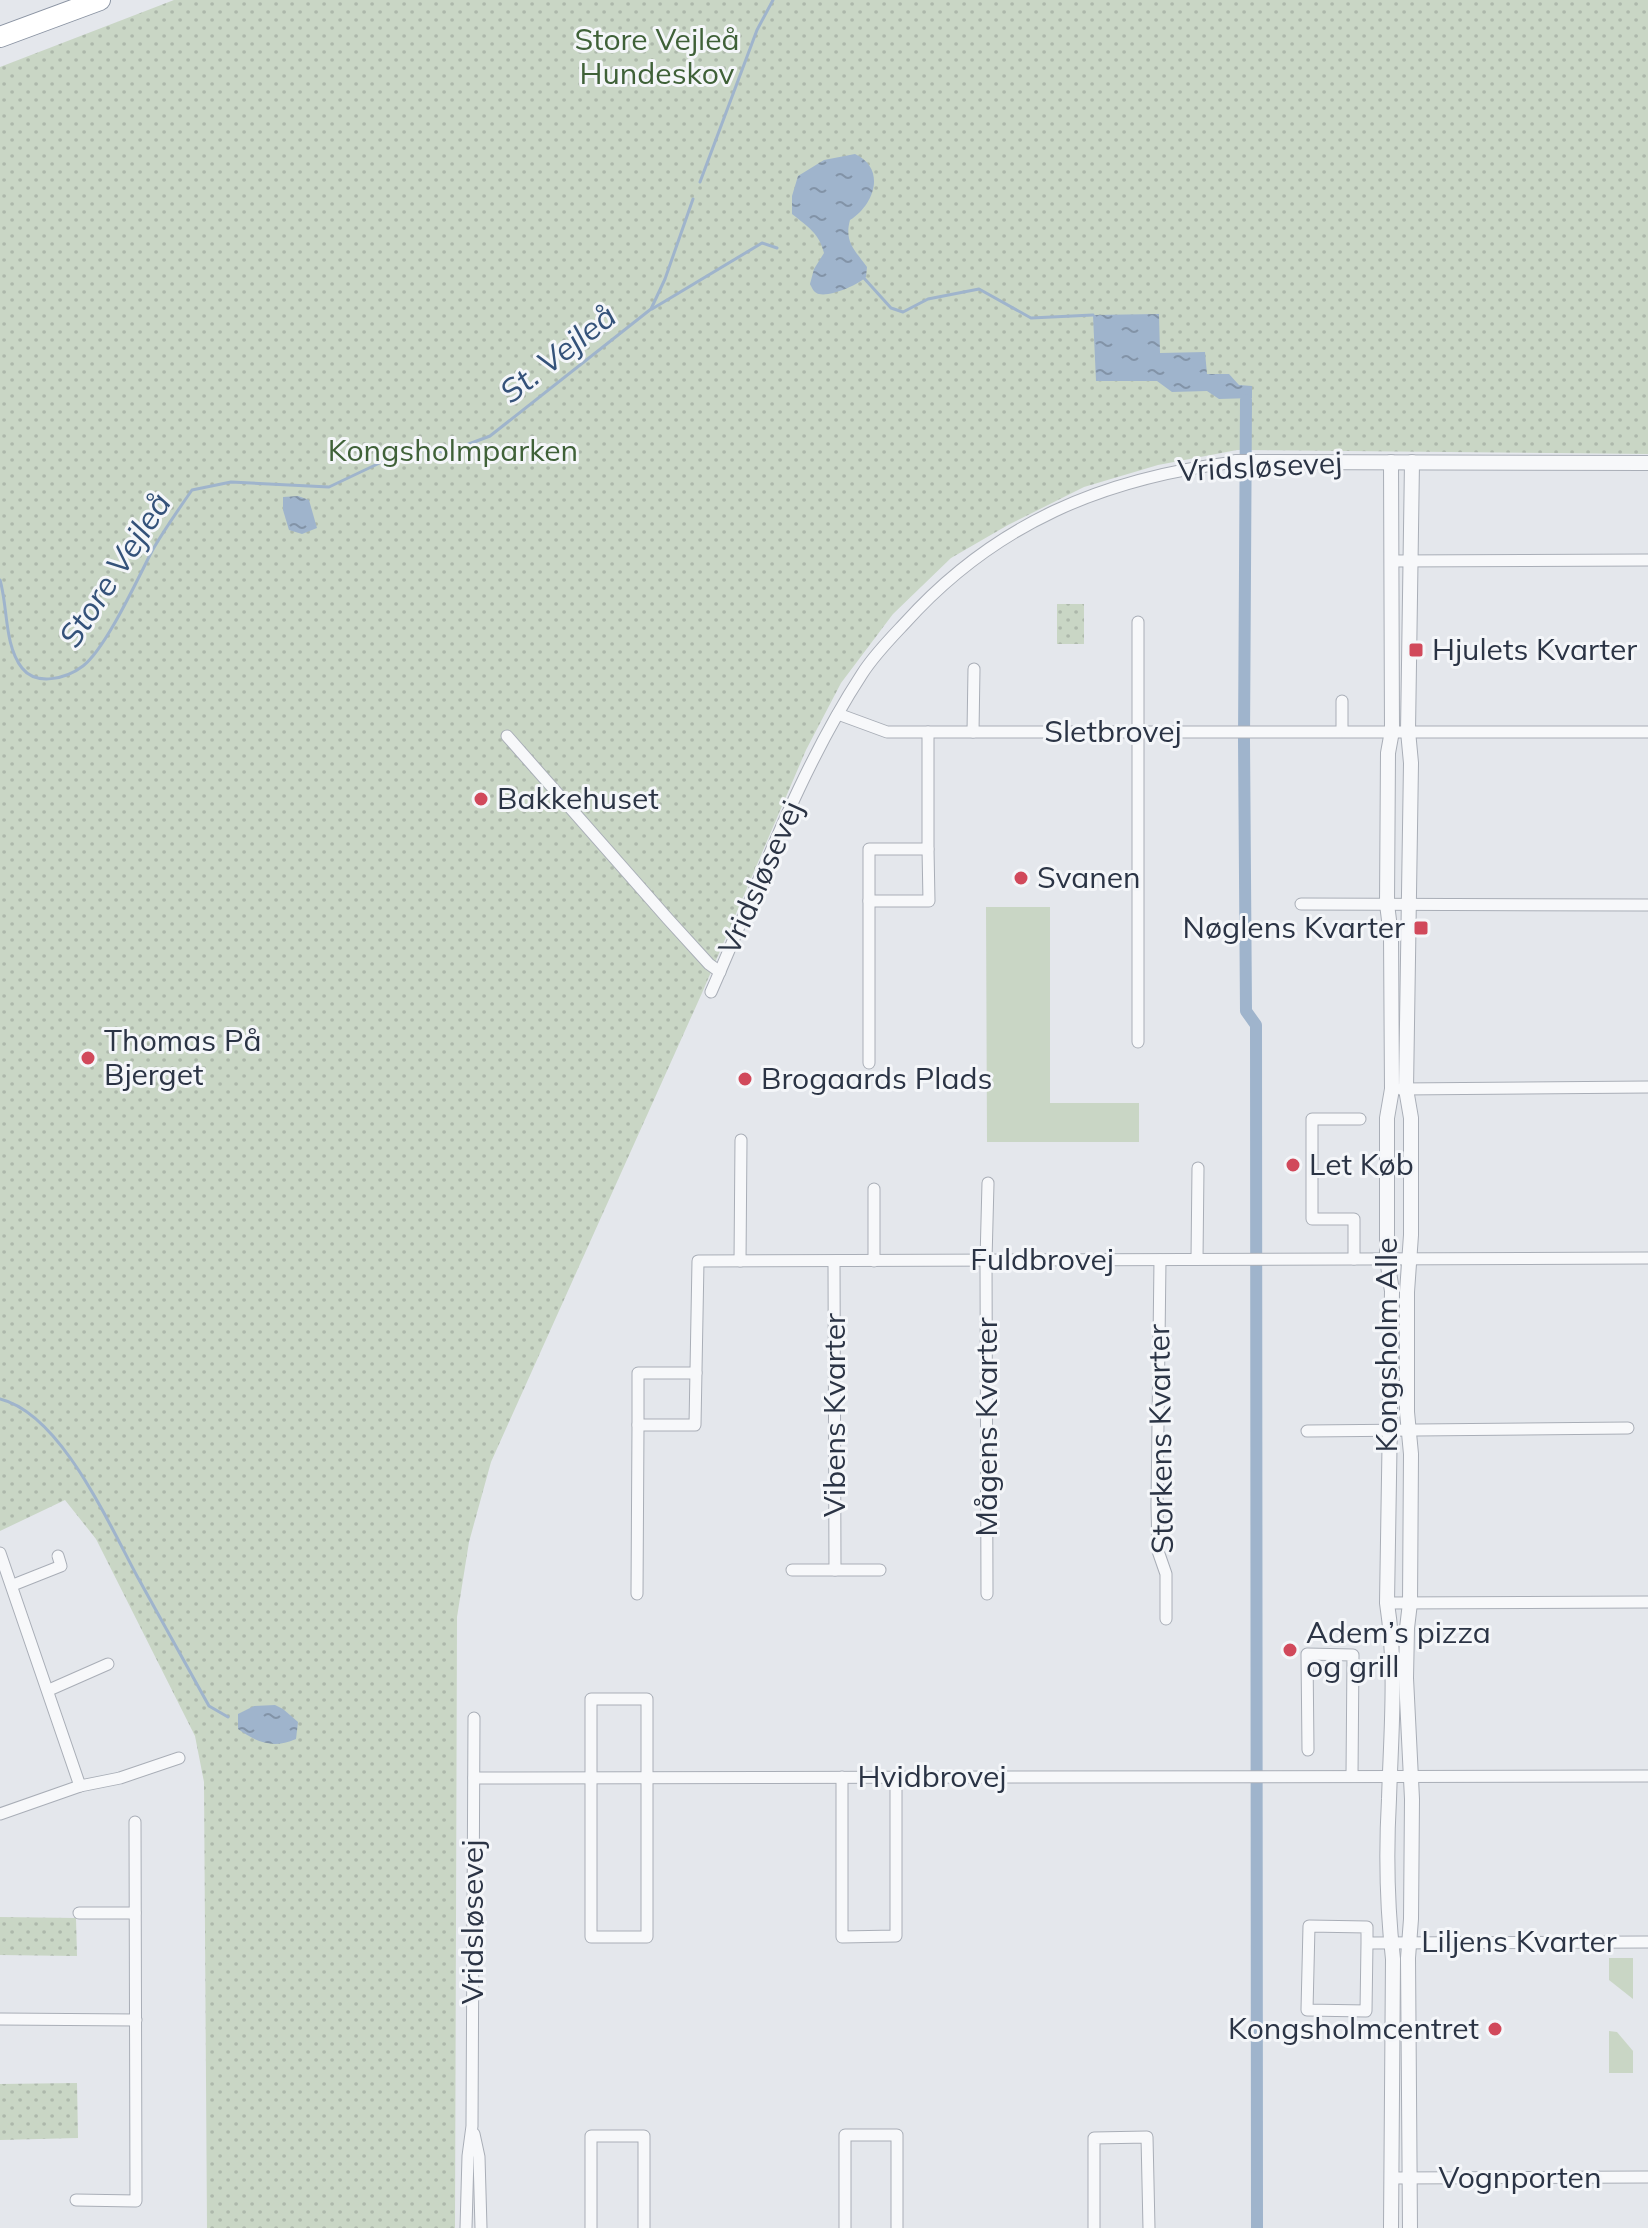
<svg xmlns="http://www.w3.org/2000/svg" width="1648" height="2228" font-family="Mulish,sans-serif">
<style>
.green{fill:#c9d6c5}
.park{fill:url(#park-dots)}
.water{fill:url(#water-ripples)}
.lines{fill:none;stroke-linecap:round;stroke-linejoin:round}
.stream{stroke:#9fb4cc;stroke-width:3}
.canal{stroke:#9fb4cc;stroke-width:12}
.minor-casing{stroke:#a9aeb7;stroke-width:13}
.tertiary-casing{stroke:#a9aeb7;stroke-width:16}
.motorway-casing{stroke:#8b94a3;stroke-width:22}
.minor{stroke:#f7f8fa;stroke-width:11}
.tertiary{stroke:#f7f8fa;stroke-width:14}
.motorway{stroke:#fff;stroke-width:20}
.poi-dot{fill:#d1495b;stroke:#f4f6f9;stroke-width:3}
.labels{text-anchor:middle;stroke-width:6;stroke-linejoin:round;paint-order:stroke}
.park-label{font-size:30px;fill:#3f6138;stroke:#f4f6f9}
.street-label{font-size:30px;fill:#2b3445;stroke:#f4f6f9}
.poi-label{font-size:30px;fill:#2b3445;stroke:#f4f6f9;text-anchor:start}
.water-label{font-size:32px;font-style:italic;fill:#34527a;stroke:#f4f6f9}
</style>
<defs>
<pattern id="park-dots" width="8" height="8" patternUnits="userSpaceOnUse" patternTransform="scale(2)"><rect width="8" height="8" fill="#c9d6c5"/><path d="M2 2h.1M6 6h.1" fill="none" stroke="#adb8ab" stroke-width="1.8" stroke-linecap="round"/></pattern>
<pattern id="water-ripples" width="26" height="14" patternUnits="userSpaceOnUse" patternTransform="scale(2)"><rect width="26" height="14" fill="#9fb4cc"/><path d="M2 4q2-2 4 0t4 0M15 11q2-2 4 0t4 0" fill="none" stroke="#8293a7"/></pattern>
</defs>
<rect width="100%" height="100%" fill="#e4e7ec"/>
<g class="green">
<polygon points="986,907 1050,907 1050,1103 1139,1103 1139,1142 987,1142"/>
<polygon points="1609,1958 1633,1958 1633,1999 1609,1980"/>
<polygon points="1609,2031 1617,2032 1633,2051 1633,2073 1609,2073"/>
</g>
<g class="park">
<polygon points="174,0 1648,0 1648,454 1237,450 1158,465 1084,487 1008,525 951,558 893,614 841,683 806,750 702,993 491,1462 469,1542 457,1617 455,2228 207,2228 204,1782 195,1736 96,1539 65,1500 0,1531 0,67"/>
<rect x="1057" y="604" width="27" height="40"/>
<polygon points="0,1917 76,1918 77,1956 0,1955"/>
<polygon points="77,2083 78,2138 0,2140 0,2084"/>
</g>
<g class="water">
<path d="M855,154C887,169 874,205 850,220C844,242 855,250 867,267L866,277C858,285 830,297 819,294C814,293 812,288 810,284L814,269L824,253C819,233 808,227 792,214V196L798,176L824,160Z"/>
<polygon points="1159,314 1160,353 1205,352 1207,374 1229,374 1239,385 1252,386 1252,398 1219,399 1207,391 1172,392 1157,381 1096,381 1093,315"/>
<polygon points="298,496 309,500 317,528 302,534 289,530 283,510 283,497"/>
<path d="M275,1705L283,1709L298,1722L296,1739C273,1749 258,1743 238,1729V1714L254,1706Z"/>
</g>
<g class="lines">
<g class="stream">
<polyline points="700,182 757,30 773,0"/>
<polyline points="863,277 891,308 903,312 928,299 979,289 1031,318 1093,315"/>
<polyline points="652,309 762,243 777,248"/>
<path d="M0,580C8,607 4,645 22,668C36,686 66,679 83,666C106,648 137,580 152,551C164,530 178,510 192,490L231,482L329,487L388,459L425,449L442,452L466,445L490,436L651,309L665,279L693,199"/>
<path d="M0,1399C61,1414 109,1524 137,1576C161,1619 185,1662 209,1706L228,1717"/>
</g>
<polyline class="canal" points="1246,400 1244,740 1246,1011 1256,1025 1257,2228"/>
<defs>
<g id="minor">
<polyline points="1392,561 1648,560"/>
<polyline points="838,714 887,732 1648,732"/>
<polyline points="1342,731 1342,701"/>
<polyline points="973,732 974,669"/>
<polyline points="507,736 668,919 709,964 720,972"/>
<polyline points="869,901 929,901 928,849"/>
<polyline points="1301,904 1648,905"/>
<path d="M711,992C758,886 798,772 862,674C874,655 890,639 905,623C995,523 1104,478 1235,462"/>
<polyline points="1138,1042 1138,622"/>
<polyline points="869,1063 869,849 928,849 928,732"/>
<polyline points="1401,1089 1648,1087"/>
<polyline points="874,1189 874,1261"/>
<polyline points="1197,1259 1198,1168"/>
<polyline points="1354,1259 1354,1219 1312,1219 1312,1119 1360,1119"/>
<polyline points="1160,1260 1157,1505 1158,1551 1166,1574 1166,1619"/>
<polyline points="740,1261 741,1140"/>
<polyline points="834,1261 835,1570"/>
<polyline points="638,1425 638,1373 696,1373"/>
<polyline points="1307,1431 1628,1428"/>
<polyline points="0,1553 80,1786 120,1778 179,1758"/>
<polyline points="792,1570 880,1570"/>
<polyline points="13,1585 61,1566 58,1556"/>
<polyline points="637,1594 638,1425 695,1425 698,1261 1648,1258"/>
<polyline points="987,1594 986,1260 988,1183"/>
<polyline points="1387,1603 1648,1602"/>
<polyline points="49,1690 108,1664"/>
<rect x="591" y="1699" width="56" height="238"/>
<polyline points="1308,1750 1307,1654 1353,1655 1352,1775"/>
<polyline points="842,1777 842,1937 896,1936 896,1777"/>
<polyline points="474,1778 1648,1776"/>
<polyline points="0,1814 80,1786"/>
<polyline points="79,1913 135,1913"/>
<polyline points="1367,1943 1366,2011 1307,2010 1309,1926 1367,1927 1367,1943 1648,1942"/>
<polyline points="0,2019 136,2020"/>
<polyline points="474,2134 479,2157 481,2228"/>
<polyline points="1392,2178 1648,2177"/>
<polyline points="76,2200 136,2201 135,1822"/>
<polyline points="466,2228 468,2156 472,2126 474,1718"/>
<polyline points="591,2228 591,2136 644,2136 644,2228"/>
<polyline points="845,2228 845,2135 897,2135 897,2228"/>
<polyline points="1094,2228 1094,2138 1147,2137 1149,2228"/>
</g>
<g id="tertiary">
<polyline points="1235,462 1648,463"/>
<path d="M1391,462L1392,731L1388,753L1387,904L1391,936L1392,1089L1387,1118V1259L1392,1291L1387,1603C1397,1668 1391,1734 1389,1799C1386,1852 1387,1906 1393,1959L1391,2228"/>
<polyline points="1410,2228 1408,1958 1411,1919 1412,1799 1406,1678 1407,1628 1410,1603 1411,1454 1407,1412 1407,1292 1411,1235 1411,1118 1406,1089 1411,763 1408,731 1412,462"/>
</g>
<polyline id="motorway" points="0,37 100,0"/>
</defs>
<use href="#minor" class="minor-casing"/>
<use href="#tertiary" class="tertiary-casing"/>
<use href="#motorway" class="motorway-casing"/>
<use href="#minor" class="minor"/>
<use href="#tertiary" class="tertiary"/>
<use href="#motorway" class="motorway"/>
</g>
<g class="poi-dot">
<rect x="1408" y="642" width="16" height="16" rx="4"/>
<circle cx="481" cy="799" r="8"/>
<circle cx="1021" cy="878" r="8"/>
<rect x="1413" y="920" width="16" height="16" rx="4"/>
<circle cx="88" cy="1058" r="8"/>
<circle cx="745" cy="1079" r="8"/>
<circle cx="1293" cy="1165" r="8"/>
<circle cx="1290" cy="1650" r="8"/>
<circle cx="1495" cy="2029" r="8"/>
</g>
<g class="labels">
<g class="park-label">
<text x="657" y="50">Store Vejleå<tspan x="657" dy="34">Hundeskov</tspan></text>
<text x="453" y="461">Kongsholmparken</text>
</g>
<g class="street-label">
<text transform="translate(1260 467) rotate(-3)" y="10">Vridsløsevej</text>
<text x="1113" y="742">Sletbrovej</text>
<text transform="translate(761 878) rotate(-66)" y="10">Vridsløsevej</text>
<text x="1042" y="1270">Fuldbrovej</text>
<text transform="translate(1387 1345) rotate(-90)" y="10">Kongsholm Alle</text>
<text transform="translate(835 1415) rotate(-90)" y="10">Vibens Kvarter</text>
<text transform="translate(987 1427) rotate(-90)" y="10">Mågens Kvarter</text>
<text transform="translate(1161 1439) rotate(-91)" y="10">Storkens Kvarter</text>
<text x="932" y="1787">Hvidbrovej</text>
<text transform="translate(473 1922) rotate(-90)" y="10">Vridsløsevej</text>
<text x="1519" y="1952">Liljens Kvarter</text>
<text x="1520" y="2188">Vognporten</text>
</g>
<g class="poi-label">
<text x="1432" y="660">Hjulets Kvarter</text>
<text x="497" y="809">Bakkehuset</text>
<text x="1037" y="888">Svanen</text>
<text x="1405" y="938" text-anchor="end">Nøglens Kvarter</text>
<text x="104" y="1051">Thomas På<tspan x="104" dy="34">Bjerget</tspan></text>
<text x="761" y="1089">Brogaards Plads</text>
<text x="1309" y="1175">Let Køb</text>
<text x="1306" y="1643">Adem’s pizza<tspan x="1306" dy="34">og grill</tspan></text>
<text x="1479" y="2039" text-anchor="end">Kongsholmcentret</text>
</g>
<g class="water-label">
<text transform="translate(558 354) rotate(-38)" y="11">St. Vejleå</text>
<text transform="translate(115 570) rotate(-57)" y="11">Store Vejleå</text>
</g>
</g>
</svg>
